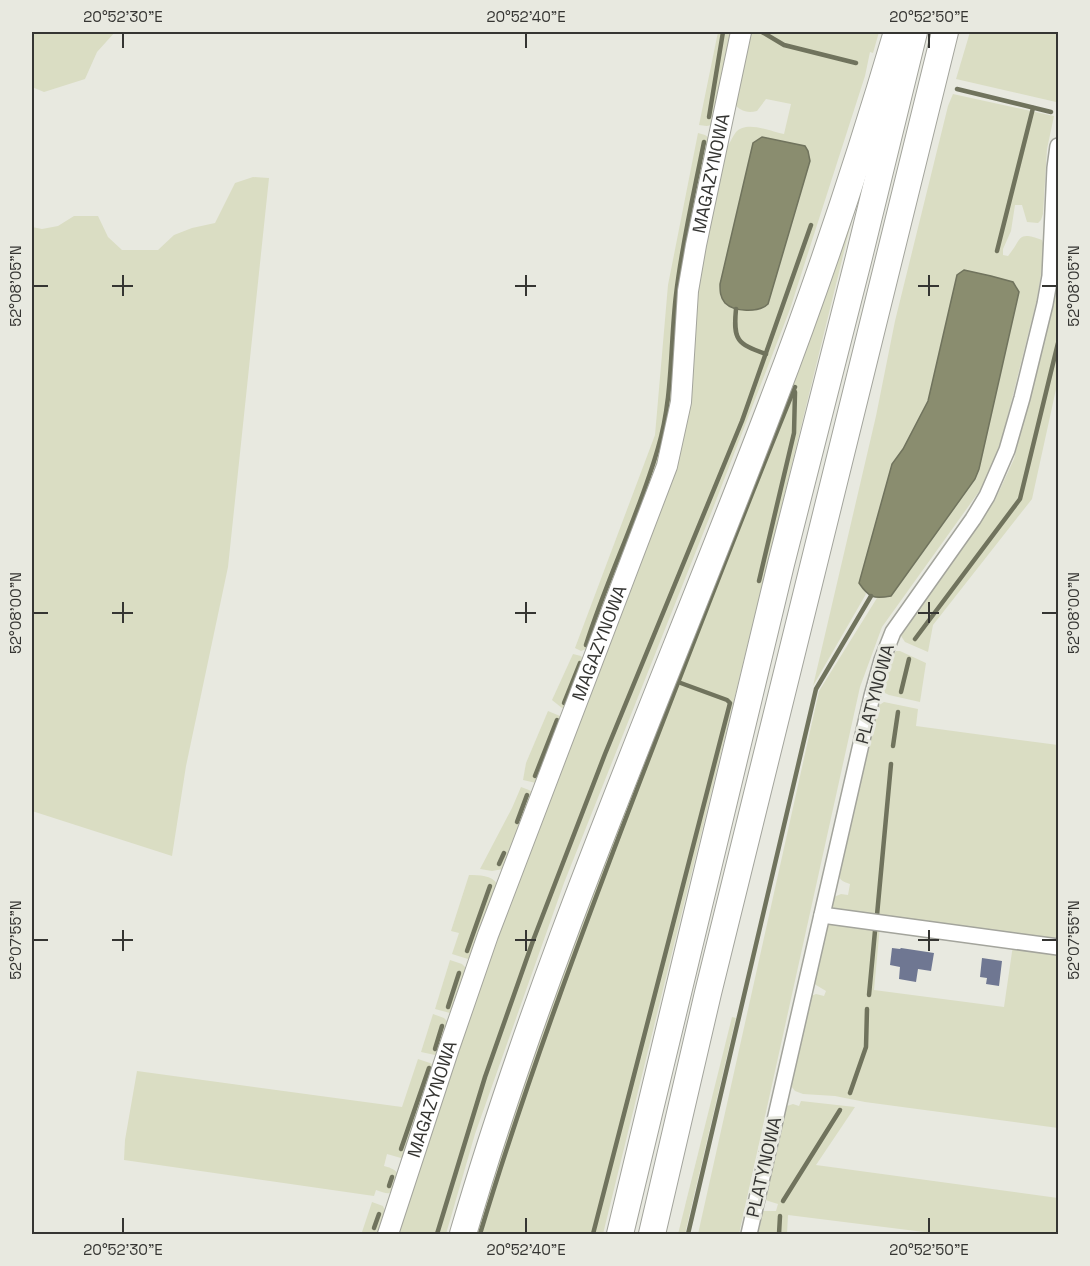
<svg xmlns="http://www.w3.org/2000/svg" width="1090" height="1266" font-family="'Space Grotesk',sans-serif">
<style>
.green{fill:#daddc3;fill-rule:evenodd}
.water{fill:#8a8d6f;stroke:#70735d;stroke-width:1.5}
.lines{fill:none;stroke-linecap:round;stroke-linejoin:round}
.stream{stroke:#70735d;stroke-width:4.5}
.building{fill:#6f7792}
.street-casing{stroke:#a3a49c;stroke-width:18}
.secondary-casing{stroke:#a3a49c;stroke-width:22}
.highway-casing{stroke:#a3a49c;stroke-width:28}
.street{stroke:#fff;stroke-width:15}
.secondary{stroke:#fff;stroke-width:20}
.highway{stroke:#fff;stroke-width:26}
.ticks{fill:none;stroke:#353532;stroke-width:2}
.labels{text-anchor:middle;stroke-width:6;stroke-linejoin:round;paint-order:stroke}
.street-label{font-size:18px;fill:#353532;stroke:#e8e9e0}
.neatline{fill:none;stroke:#353532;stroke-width:2}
.ticks-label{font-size:15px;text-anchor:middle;fill:#353532}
</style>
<rect width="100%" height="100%" fill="#e8e9e0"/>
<g class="green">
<polygon points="32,32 115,32 97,52 85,79 44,92 32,87"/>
<path d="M718,32H733L713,123C710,127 705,126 699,125Z"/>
<path d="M750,32H879L873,53L870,52L865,76L790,309L710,516L564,883L475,1134L446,1234H397L482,980L672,478L688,419L693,374L695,317L699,281L726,150C729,145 732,137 736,132C747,120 771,132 784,134L791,104L766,99L757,111C748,113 743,112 736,106V99ZM762,137L805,147L808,151L768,304L763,308L753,310Z"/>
<polygon points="970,32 1058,32 1058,92 1056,102 956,79"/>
<path d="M953,94L1054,116L1047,149L1043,214L1041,220L1038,223L1027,222L1022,205H1015L1011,231L1003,249V255L1008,256C1022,240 1016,230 1042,240L1045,250L1037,299L998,455L983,486L882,627L860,687L739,1234H698L819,691L877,598L891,596L975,479L979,469L1016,306L957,275L928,401L903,449L892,464L860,583L866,594L813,686L876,416L895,321L948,106Z"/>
<polygon points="698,133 705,135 709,138 675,390 661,456 589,648 581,651 575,648 655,435 668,285"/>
<polygon points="253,177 269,178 228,567 186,766 172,856 32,811 32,227 42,229 58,226 74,216 98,216 108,237 122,250 158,250 174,235 192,228 215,223 235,183"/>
<polygon points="854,211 603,1234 472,1234 540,1024"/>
<polygon points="1058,280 1058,380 1032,499 933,625 928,652 905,642 901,636 905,626 995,500 1014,459"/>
<polygon points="896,651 900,651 926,663 920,702 889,695 885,693 882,688 893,654"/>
<polygon points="573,654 581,656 583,659 566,707 562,708 552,700"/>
<path d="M884,702L918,709L916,726L1058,745V942L837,911L832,906L834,897L841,894L848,895L850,884C844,882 840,881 839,875L876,707Z"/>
<polygon points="548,711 560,716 562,720 536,783 523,780 526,763"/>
<polygon points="521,787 529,790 533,793 503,869 492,871 480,869 512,808"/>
<path d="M469,875C479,875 492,875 497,884L471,956L468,959L452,954L459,933L451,931Z"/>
<polygon points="831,923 880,926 874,990 1004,1007 1013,945 1058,951 1058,1128 865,1102 835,1096 803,1094 795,1091 791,1086 811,996 816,994 824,996 826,991 816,985 814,983 827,927"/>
<polygon points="450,960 462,964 466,968 466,973 453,1011 450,1013 435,1009"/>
<polygon points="433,1014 444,1018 448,1022 440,1053 435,1055 421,1052"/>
<polygon points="732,1017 736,1018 685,1234 678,1234"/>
<path d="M418,1059L430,1063L434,1065L405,1155L401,1158L387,1154L384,1166C388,1167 395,1169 397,1173C399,1176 397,1180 396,1183C391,1197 388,1194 376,1190L374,1196L124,1160L125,1140L137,1071L402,1107Z"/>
<polygon points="801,1101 855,1107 816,1165 1058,1198 1058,1234 940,1234 788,1215 787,1234 758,1234 763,1211 776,1211 778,1204 765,1200 787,1106 793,1104 799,1106"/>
<polygon points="372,1202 383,1206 386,1213 378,1234 369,1234 362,1232"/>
</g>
<g class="water">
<path d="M762,137L805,146L808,151L810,161L768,304C759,313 734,312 725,303C720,297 720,291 720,284L753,143Z"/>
<path d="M964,270L991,276L1013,282L1019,292L979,469L975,479L891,596C874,599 869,598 859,583L892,464L903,449L928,401L957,275Z"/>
</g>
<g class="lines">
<g class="stream">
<polyline points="762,32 784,45 856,63"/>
<polyline points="957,89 1051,112"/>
<polyline points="709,117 723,32"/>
<polyline points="997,251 1033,108"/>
<path d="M736,309C733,340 737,344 766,354"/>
<polyline points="759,581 794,433 795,392"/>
<polyline points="915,639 1020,499 1058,343"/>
<path d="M586,645C607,578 639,515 658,448C673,398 670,346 676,295C682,243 694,193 704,142"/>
<polyline points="901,692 909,659"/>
<polyline points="564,703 580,663"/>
<polyline points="893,746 898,712"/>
<polyline points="535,776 557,720"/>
<polyline points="517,822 527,795"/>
<polyline points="499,864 504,853"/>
<polyline points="877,915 891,764"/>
<polyline points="467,951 490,886"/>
<polyline points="869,995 875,931"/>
<polyline points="448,1007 459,973"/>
<polyline points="435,1049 442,1026"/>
<polyline points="850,1093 866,1047 867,1009"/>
<polyline points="401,1149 429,1068"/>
<polyline points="389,1186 392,1177"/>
<polyline points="783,1201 840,1110"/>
<polyline points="374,1228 379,1214"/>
<polyline points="437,1234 485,1077 534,938 605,754 742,421 811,225"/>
<path d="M480,1234C528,1075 587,919 647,763C695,638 744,512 795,387"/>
<polyline points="593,1234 730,703 727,700 678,682"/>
<polyline points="688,1234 816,689 871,596"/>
<polyline points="779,1234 780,1216"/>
</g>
</g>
<g class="building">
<polygon points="892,948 900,949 901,948 934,953 931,971 918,969 916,982 899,979 900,967 890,965"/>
<polygon points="982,958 1002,961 999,986 986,984 987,978 980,977"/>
</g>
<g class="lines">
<defs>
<g id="street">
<polyline points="822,915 1058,947"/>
<polyline points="749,1234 872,696 882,660 893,632 973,519 987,496 1007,450 1022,398 1045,304 1050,276 1055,168 1058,146"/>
</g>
<g id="secondary">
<path id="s1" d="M388,1234L448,1051L488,935L667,466L681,402L688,291L696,245L741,32"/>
</g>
<g id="highway">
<path d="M463,1234C546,950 667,679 772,403C819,281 860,157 897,32"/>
<polyline points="620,1234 781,564 859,257 914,32"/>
<polyline points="652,1234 708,993 945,32"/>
</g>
</defs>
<use href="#street" class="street-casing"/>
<use href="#secondary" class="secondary-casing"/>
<use href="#highway" class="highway-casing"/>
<use href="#street" class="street"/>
<use href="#secondary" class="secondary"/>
<use href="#highway" class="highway"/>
</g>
<path class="ticks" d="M123,33V48M526,33V48M929,33V48M123,275V296M526,275V296M929,275V296M33,286H48M112,286H133M515,286H536M918,286H939M1042,286H1057M123,602V623M526,602V623M929,602V623M33,613H48M112,613H133M515,613H536M918,613H939M1042,613H1057M123,930V951M526,930V951M929,930V951M33,940H48M112,940H133M515,940H536M918,940H939M1042,940H1057M123,1218V1233M526,1218V1233M929,1218V1233"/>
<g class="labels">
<g class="street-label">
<text dy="6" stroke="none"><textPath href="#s1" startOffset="1114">MAGAZYNOWA</textPath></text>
<text dy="6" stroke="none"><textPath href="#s1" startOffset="628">MAGAZYNOWA</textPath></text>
<text transform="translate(875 694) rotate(-75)" y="6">PLATYNOWA</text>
<text dy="6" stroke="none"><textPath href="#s1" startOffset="142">MAGAZYNOWA</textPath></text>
<text transform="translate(764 1167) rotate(-77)" y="6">PLATYNOWA</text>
</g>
</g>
<rect width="1090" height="1266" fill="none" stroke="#e8e9e0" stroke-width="66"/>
<rect x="33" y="33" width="1024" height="1200" class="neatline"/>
<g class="ticks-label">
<text x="123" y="22">20°52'30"E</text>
<text x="526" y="22">20°52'40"E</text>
<text x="929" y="22">20°52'50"E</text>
<text transform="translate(16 286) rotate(-90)" y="5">52°08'05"N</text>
<text transform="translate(1074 286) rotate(-90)" y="5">52°08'05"N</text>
<text transform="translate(16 613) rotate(-90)" y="5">52°08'00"N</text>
<text transform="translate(1074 613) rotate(-90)" y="5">52°08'00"N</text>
<text transform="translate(16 940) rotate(-90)" y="5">52°07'55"N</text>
<text transform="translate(1074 940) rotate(-90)" y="5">52°07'55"N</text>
<text x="123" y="1255">20°52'30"E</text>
<text x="526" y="1255">20°52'40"E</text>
<text x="929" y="1255">20°52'50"E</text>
</g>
</svg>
